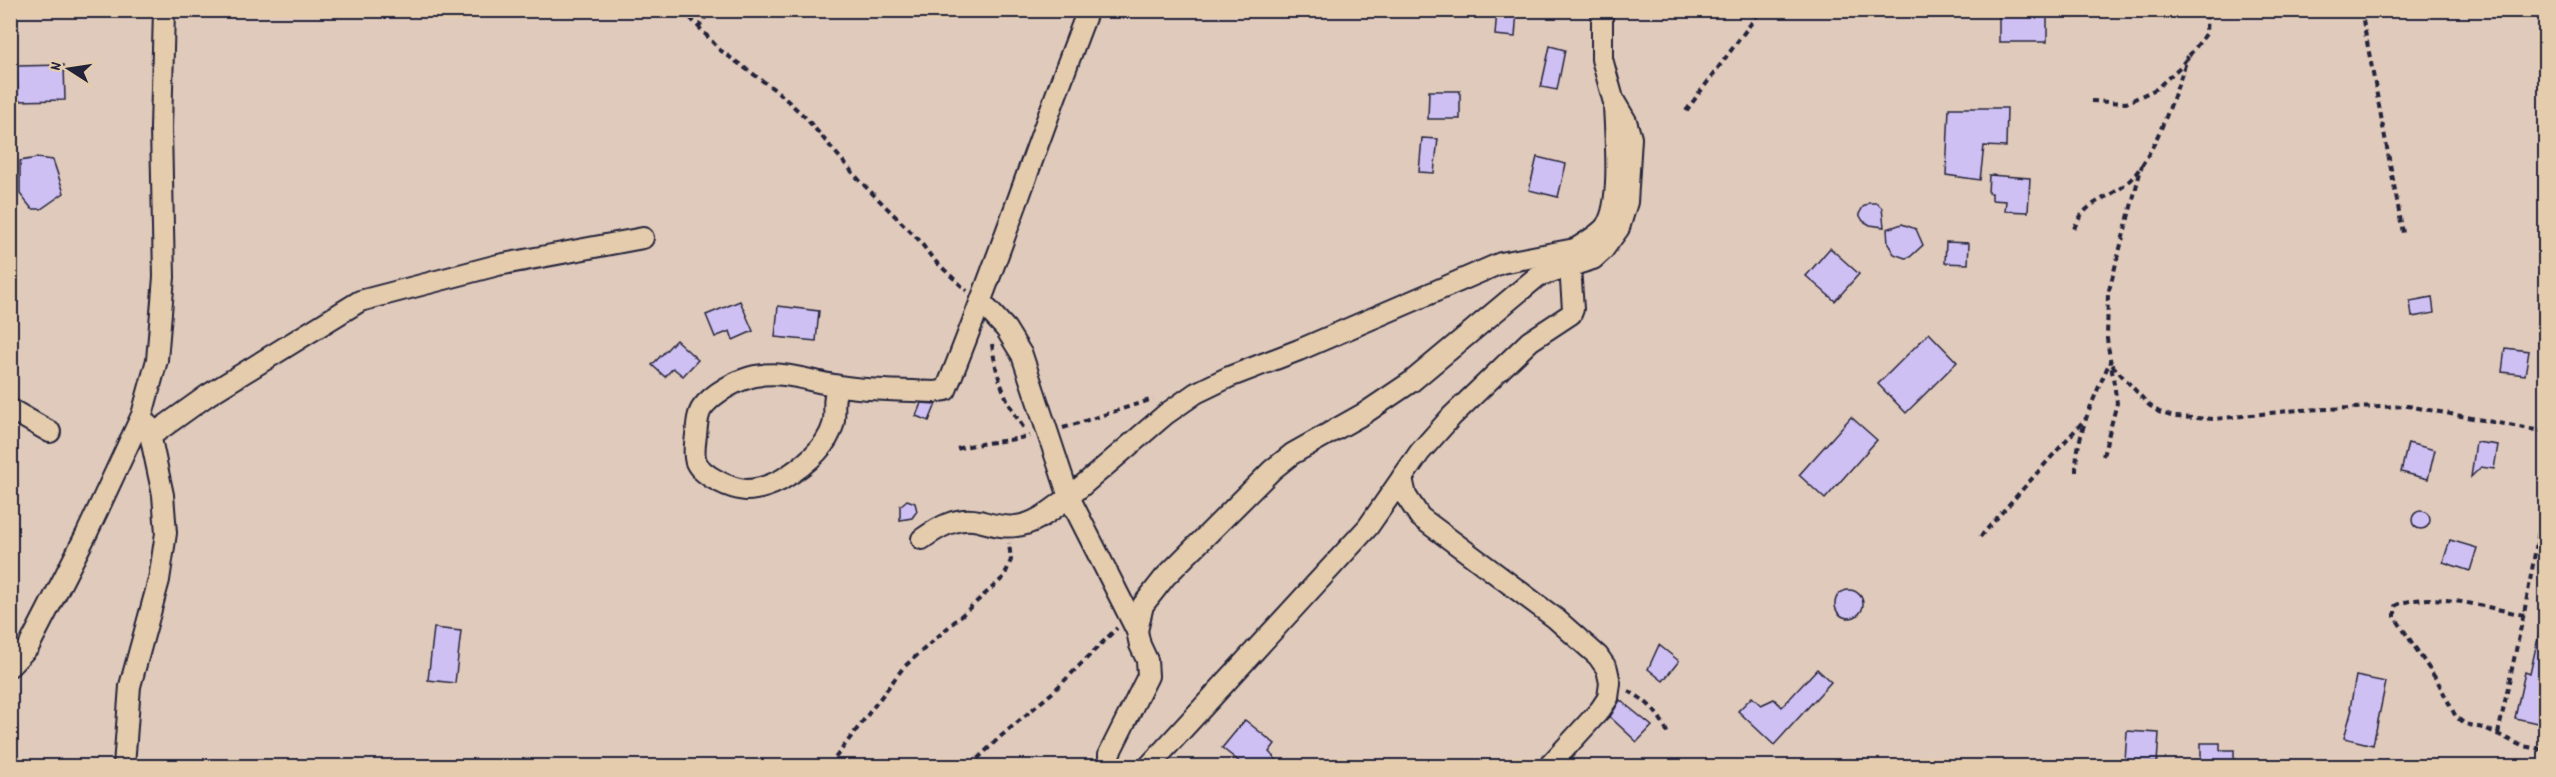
<svg xmlns="http://www.w3.org/2000/svg" width="2556" height="777" font-family="Dekko,sans-serif">
<style>
.building{fill:#cec0f2;stroke:#22223b;stroke-width:1.5}
.lines{fill:none;stroke-linecap:round;stroke-linejoin:round}
.minor-casing{stroke:#22223b;stroke-width:24}
.path{stroke:#22223b;stroke-width:4;stroke-dasharray:6 4.5;stroke-linecap:butt}
.minor{stroke:#e4ccad;stroke-width:20}
</style>
<rect width="100%" height="100%" fill="#e0cabb"/>
<filter id="ink" filterUnits="userSpaceOnUse"><feTurbulence type="fractalNoise" baseFrequency=".0167" numOctaves="2"/><feDisplacementMap in="SourceGraphic" scale="12" xChannelSelector="R" yChannelSelector="G"/><feConvolveMatrix kernelMatrix="1 2 1 2 8 2 1 2 1" color-interpolation-filters="sRGB"/></filter>
<g filter="url(#ink)">
<g class="building">
<polygon points="1497,10 1517,10 1515,37 1495,35"/>
<rect x="1999" y="10" width="48" height="32"/>
<polygon points="1550,46 1565,50 1557,90 1541,87"/>
<polygon points="64,65 65,100 18,101 17,66"/>
<polygon points="1429,91 1460,91 1460,119 1428,119"/>
<polygon points="1949,108 2007,108 2006,147 1984,146 1980,180 1946,175"/>
<polygon points="1422,138 1438,139 1434,173 1419,172"/>
<polygon points="1537,157 1566,164 1558,197 1529,190"/>
<polygon points="37,158 53,160 64,193 41,209 32,209 20,194 20,161"/>
<polygon points="1989,175 2030,178 2028,212 2005,211 2006,201 1992,200 1992,193 1988,193"/>
<polygon points="1869,203 1877,203 1882,208 1884,227 1870,225 1863,221 1859,214 1863,207"/>
<polygon points="1902,224 1916,229 1923,245 1910,257 1905,258 1894,254 1888,244 1887,229"/>
<polygon points="1946,242 1969,243 1968,264 1945,263"/>
<polygon points="1830,248 1859,274 1835,301 1806,276"/>
<polygon points="2432,297 2434,313 2412,317 2410,301"/>
<polygon points="740,301 753,331 733,340 730,331 715,337 706,315"/>
<polygon points="778,306 819,311 816,341 775,337"/>
<polygon points="1929,333 1957,362 1906,413 1878,384"/>
<polygon points="676,340 698,360 683,376 673,368 665,377 652,365"/>
<polygon points="2505,348 2529,351 2525,375 2502,372"/>
<polygon points="921,403 936,404 929,421 916,416"/>
<polygon points="1851,417 1877,440 1825,499 1799,475"/>
<polygon points="2476,442 2498,445 2494,469 2481,467 2471,477"/>
<polygon points="2408,443 2435,450 2428,479 2401,472"/>
<polygon points="907,500 915,503 917,511 912,518 900,520 900,506"/>
<circle cx="2421" cy="520" r="9"/>
<polygon points="2450,540 2477,548 2470,571 2443,562"/>
<circle cx="1849" cy="604" r="14"/>
<polygon points="434,628 461,631 455,683 428,680"/>
<polygon points="2539,633 2546,634 2546,725 2515,718 2525,672 2530,674"/>
<polygon points="1659,645 1679,661 1663,681 1648,669"/>
<polygon points="1817,669 1831,682 1774,745 1738,711 1752,697 1761,705 1774,699 1782,707"/>
<polygon points="2356,676 2386,682 2373,745 2344,738 2352,709 2350,708"/>
<polygon points="1620,700 1652,726 1637,742 1610,717"/>
<polygon points="1245,720 1275,744 1269,752 1282,766 1245,766 1222,748"/>
<polygon points="2127,731 2159,733 2157,763 2125,761"/>
<polygon points="2201,743 2220,743 2220,750 2234,750 2234,766 2201,766"/>
</g>
<g class="lines">
<defs>
<g id="minor">
<path d="M1564,256C1575,249 1599,236 1606,226C1622,204 1615,133 1614,105"/>
<polyline points="982,303 1006,329 1022,355 1069,497 1166,414 1196,393 1229,377 1299,350 1501,263 1575,249"/>
<path d="M840,386C830,397 837,412 833,425C827,448 801,468 781,480C771,485 757,490 746,490C731,489 702,476 696,462C693,454 695,443 696,435C697,427 697,415 702,408C713,393 737,380 755,376C786,370 810,382 840,386C871,391 904,390 935,392L946,390C997,265 1039,136 1088,10"/>
<polyline points="10,409 50,432"/>
<polyline points="152,435 208,395 360,301 498,265 643,238"/>
<polyline points="1402,478 1406,496 1420,517 1555,618 1598,656 1607,669 1610,683 1608,698 1600,710 1549,766"/>
<path d="M922,539C939,527 957,516 979,521C991,524 1003,528 1016,526C1036,524 1053,509 1069,497L1137,631"/>
<polyline points="10,666 29,646 87,533 142,415 157,360 164,277 161,128 164,10"/>
<polyline points="124,766 130,686 159,580 166,533 163,495 148,425"/>
<polyline points="1109,766 1109,754 1148,676 1147,660 1140,645 1137,631 1143,605 1165,577 1272,470 1292,454 1365,413 1411,382 1538,276 1593,259 1603,250 1619,228 1627,202 1631,138 1626,121 1613,99 1602,59 1602,10"/>
<polyline points="1149,766 1368,527 1420,452 1452,416 1530,341 1571,314 1573,309 1570,267"/>
</g>
</defs>
<use href="#minor" class="minor-casing"/>
<g class="path">
<polyline points="683,10 720,50 778,92 805,117 860,181 919,240 933,259 967,291"/>
<polyline points="2361,10 2403,233"/>
<polyline points="698,28 710,10"/>
<polyline points="2091,101 2126,103 2156,89 2180,67 2206,34 2207,10"/>
<polyline points="1686,111 1761,10"/>
<path d="M2074,229C2086,197 2111,201 2132,178C2156,152 2176,91 2188,56"/>
<path d="M992,344C996,377 1006,404 1026,431"/>
<polyline points="2112,365 2149,405 2159,412 2174,417 2215,419 2298,410 2408,406 2546,432"/>
<polyline points="1063,428 1153,399"/>
<path d="M957,449C981,442 1005,442 1030,436"/>
<polyline points="2103,456 2117,403 2107,339 2108,294 2142,165"/>
<path d="M2076,472C2076,432 2095,397 2110,361"/>
<polyline points="1980,537 2086,418"/>
<path d="M2524,615C2489,608 2427,589 2395,606V617L2438,682L2456,717L2465,724L2487,729L2522,746L2546,750"/>
<path d="M1628,691C1647,700 1661,715 1668,735"/>
<polyline points="2498,734 2525,608 2546,493"/>
<polyline points="829,766 903,668 1004,577 1011,560 1009,543"/>
<polyline points="970,766 1000,737 1053,692 1117,628"/>
</g>
<use href="#minor" class="minor"/>
</g>
</g>
<rect width="2556" height="777" fill="none" stroke="#e4ccad" stroke-width="36"/>
<rect x="18" y="18" width="2520" height="741" fill="none" stroke="#22223b" stroke-width="2" filter="url(#ink)"/>
<g transform="translate(69 69) rotate(282)" stroke="#e4ccad" stroke-width="4.5" paint-order="stroke">
<path d="M0-4.5L10 22L0 15L-10 22Z" fill="#22223b"/>
<text y="-9" font-size="16" font-weight="bold" text-anchor="middle" fill="#22223b">N</text>
</g>
</svg>
